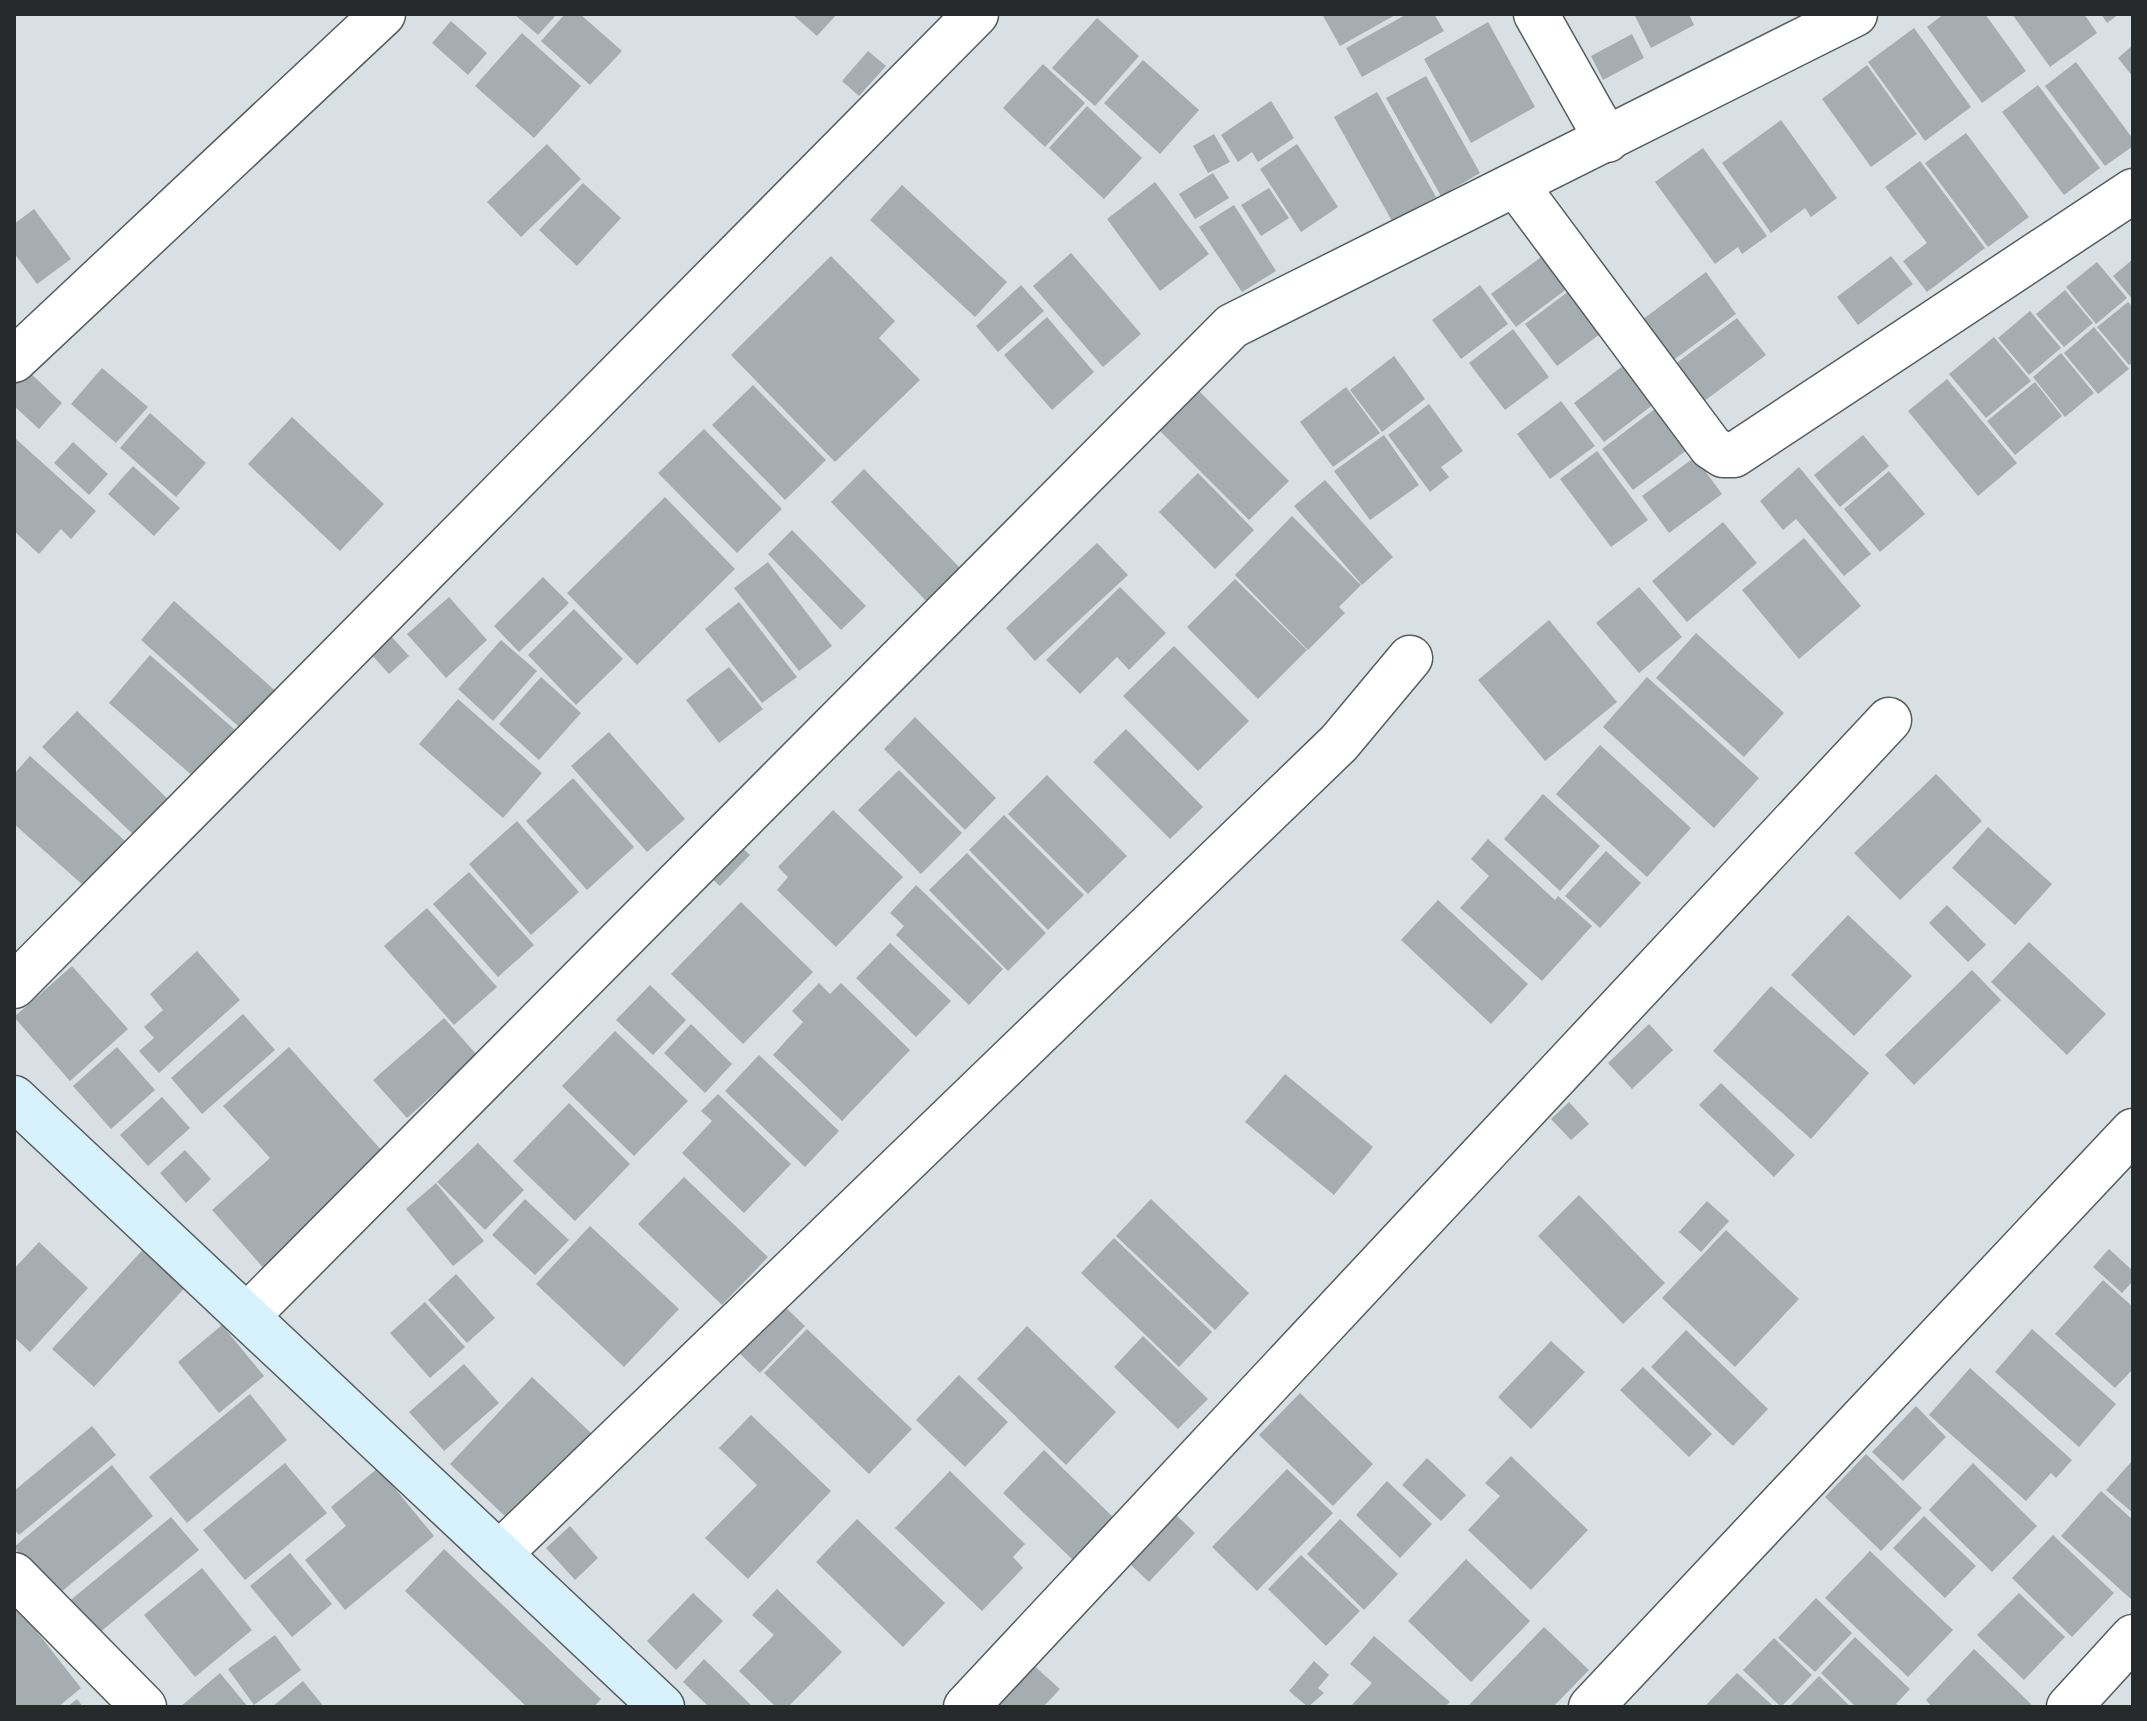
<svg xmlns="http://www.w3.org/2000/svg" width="2147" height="1721" font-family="'Source Sans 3',sans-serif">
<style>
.building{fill:#a6adb0}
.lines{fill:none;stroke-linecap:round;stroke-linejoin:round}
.street-casing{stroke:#565c5f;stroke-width:47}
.secondary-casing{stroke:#565c5f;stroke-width:47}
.street{stroke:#fff;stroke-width:44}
.secondary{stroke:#d7f2fd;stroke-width:44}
</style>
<rect width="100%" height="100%" fill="#d8e0e3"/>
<g class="building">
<polygon points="514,14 557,14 538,35"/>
<polygon points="565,14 580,14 622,51 590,85 541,41"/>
<polygon points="792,14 837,14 817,36"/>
<polygon points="1322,14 1397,14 1340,46"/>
<polygon points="1407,14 1434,14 1444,31 1362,77 1346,48"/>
<polygon points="1634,14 1689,14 1694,25 1651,48"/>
<polygon points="1944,14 1985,14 2026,71 1982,103 1927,27"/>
<polygon points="2012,14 2084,14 2097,33 2050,67"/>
<polygon points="2101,14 2119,14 2107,23"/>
<polygon points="1097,18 1139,56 1095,106 1052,68"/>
<polygon points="451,21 487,53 468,75 432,43"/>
<polygon points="1488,22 1535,107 1471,143 1424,59"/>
<polygon points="1914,28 1971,107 1925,141 1868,62"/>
<polygon points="522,33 581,86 534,138 475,86"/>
<polygon points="1632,34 1644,58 1603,80 1591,56"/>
<polygon points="2133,45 2133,77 2118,58"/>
<polygon points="868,51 886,66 859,96 842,81"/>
<polygon points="1143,60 1199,110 1160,154 1104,103"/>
<polygon points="2076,62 2133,139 2133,146 2105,166 2045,86"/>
<polygon points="1043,64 1085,103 1045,147 1003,108"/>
<polygon points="1867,65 1917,134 1871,167 1822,99"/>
<polygon points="1426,76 1480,173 1441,196 1386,98"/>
<polygon points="2038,85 2100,168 2064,195 2002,112"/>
<polygon points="1377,92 1436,197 1392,221 1334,117"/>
<polygon points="1271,101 1294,138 1258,162 1252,152 1238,162 1221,135"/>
<polygon points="1087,106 1142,158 1104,199 1049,148"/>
<polygon points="1781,120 1837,198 1811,217 1805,208 1771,233 1722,163"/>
<polygon points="1966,133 2029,217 1988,247 1925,163"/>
<polygon points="1214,134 1230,162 1208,173 1193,146"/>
<polygon points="547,144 581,179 521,237 487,202"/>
<polygon points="1297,144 1338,207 1301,232 1260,169"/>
<polygon points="1703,148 1767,236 1742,254 1738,247 1715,264 1655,182"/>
<polygon points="1920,161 1985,248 1927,292 1903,261 1927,243 1885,187"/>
<polygon points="1213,173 1229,198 1195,219 1179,194"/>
<polygon points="1155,182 1209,254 1160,291 1107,219"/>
<polygon points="583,183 621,218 577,266 539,230"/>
<polygon points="902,185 1007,282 975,317 870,220"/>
<polygon points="1269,188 1289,218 1261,236 1241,205"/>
<polygon points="1234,205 1276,271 1242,292 1199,227"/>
<polygon points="34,209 71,259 37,284 14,253 14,224"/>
<polygon points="1071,253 1141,334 1103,367 1033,286"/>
<polygon points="1544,255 1568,288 1516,327 1491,294"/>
<polygon points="831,256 895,321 879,338 920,380 835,462 731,355"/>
<polygon points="1891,256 1913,284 1858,325 1837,297"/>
<polygon points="2133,259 2133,300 2113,276"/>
<polygon points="2097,262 2127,298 2096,324 2066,287"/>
<polygon points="1706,272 1736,314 1660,370 1630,329"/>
<polygon points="1021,285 1044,311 998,352 976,326"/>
<polygon points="1480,285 1508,324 1461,359 1432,320"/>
<polygon points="2065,290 2093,323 2064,347 2036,314"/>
<polygon points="1569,291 1600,334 1557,366 1525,324"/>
<polygon points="2128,302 2133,307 2133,362 2129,365 2097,327"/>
<polygon points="2030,311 2061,348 2029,375 1998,338"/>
<polygon points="1047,317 1094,372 1052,410 1004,355"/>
<polygon points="1737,318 1766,355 1691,411 1663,373"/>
<polygon points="2094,327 2129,369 2098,394 2064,353"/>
<polygon points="1513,329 1549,377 1505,410 1469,363"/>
<polygon points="1994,337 2031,381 1986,418 1949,374"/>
<polygon points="2061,353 2094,393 2065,417 2033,377"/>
<polygon points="1394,356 1425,399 1382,432 1350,390"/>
<polygon points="1628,362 1658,401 1604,442 1574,403"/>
<polygon points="102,368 148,407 116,443 71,404"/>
<polygon points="27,370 62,403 39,429 14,406 14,385"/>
<polygon points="1947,379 2017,463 1978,496 1908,411"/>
<polygon points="2035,382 2062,416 2015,455 1987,421"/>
<polygon points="753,385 826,460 785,500 712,425"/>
<polygon points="1346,387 1380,433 1333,467 1300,422"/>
<polygon points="1197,389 1289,481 1249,520 1158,429"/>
<polygon points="1561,401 1595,446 1550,479 1517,434"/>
<polygon points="1429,404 1463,451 1441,467 1449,477 1430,492 1388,435"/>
<polygon points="1656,408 1687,450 1633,490 1602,449"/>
<polygon points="150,413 206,463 176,497 120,448"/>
<polygon points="292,417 384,504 340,551 248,464"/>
<polygon points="704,429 782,509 737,553 658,473"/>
<polygon points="1384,435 1419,485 1370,520 1334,471"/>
<polygon points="1863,435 1889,466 1840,507 1814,475"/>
<polygon points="16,439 96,511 71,539 61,529 39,554 14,531"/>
<polygon points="73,442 108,474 89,495 54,463"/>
<polygon points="1597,451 1648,520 1611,547 1560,479"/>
<polygon points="1695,457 1722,494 1669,533 1642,496"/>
<polygon points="133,466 180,508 154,536 108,494"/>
<polygon points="1799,467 1871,554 1844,576 1796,519 1783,530 1760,501"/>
<polygon points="864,469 964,572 930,605 831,502"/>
<polygon points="1889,471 1925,514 1880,552 1844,509"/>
<polygon points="1198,473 1254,530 1215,569 1159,512"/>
<polygon points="1325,480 1393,557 1362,585 1294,506"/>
<polygon points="665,497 735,569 637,665 567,593"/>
<polygon points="1292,516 1361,585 1339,607 1345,613 1308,650 1235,575"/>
<polygon points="1723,522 1757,563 1687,622 1652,581"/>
<polygon points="792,530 866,606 841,630 768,554"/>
<polygon points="1804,538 1861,606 1799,659 1742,590"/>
<polygon points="1097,543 1128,575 1035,661 1006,628"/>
<polygon points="768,562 832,646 799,671 734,588"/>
<polygon points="543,577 569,603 519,652 494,626"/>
<polygon points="1235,579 1307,650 1258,699 1187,627"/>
<polygon points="1120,587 1166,633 1129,670 1117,657 1080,694 1046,660"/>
<polygon points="1639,587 1682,637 1639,673 1596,623"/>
<polygon points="449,597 487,640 446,678 407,634"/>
<polygon points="174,601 279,694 245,732 141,640"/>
<polygon points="739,602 797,677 762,703 705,629"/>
<polygon points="574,609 623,659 576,705 528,655"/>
<polygon points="1549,620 1617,702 1545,761 1478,680"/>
<polygon points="1696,633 1784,713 1744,757 1656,678"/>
<polygon points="391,636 409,656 389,674 371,654"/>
<polygon points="501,640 537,671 493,721 458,689"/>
<polygon points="1174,646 1249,721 1198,771 1123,696"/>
<polygon points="150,655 243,737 202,784 109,703"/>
<polygon points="729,667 763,709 719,743 686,700"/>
<polygon points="541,677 581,713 539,760 499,724"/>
<polygon points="1647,677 1759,778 1714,828 1603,727"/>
<polygon points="458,699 542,773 503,818 419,744"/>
<polygon points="77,711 172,803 138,839 42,747"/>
<polygon points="915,717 996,798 965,830 884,749"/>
<polygon points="1126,729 1203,807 1170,839 1093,762"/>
<polygon points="609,732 685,819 647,852 571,766"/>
<polygon points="1600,745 1691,828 1647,877 1556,794"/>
<polygon points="30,756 132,847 92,893 14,824 14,774"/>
<polygon points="899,770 962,833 921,874 858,810"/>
<polygon points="1936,774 1982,821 1900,900 1854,853"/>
<polygon points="1047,775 1127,856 1088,894 1008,814"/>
<polygon points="573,778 634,847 587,890 526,821"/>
<polygon points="1543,794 1600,846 1560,891 1504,839"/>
<polygon points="833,810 903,877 836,947 777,890 788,877 778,867"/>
<polygon points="1004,815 1084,895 1048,930 969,850"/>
<polygon points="517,821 579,892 531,935 469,864"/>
<polygon points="1988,827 2052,884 2015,925 1952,868"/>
<polygon points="1488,839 1555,900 1558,896 1592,926 1542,981 1460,908 1489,876 1471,859"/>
<polygon points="735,841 750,855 720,886 705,873"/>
<polygon points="1606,851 1641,883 1600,928 1565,896"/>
<polygon points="967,853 1046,933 1008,971 929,890"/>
<polygon points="469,872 534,945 498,977 433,904"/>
<polygon points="916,885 1003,969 969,1005 896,935 904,926 890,913"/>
<polygon points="1438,900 1528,984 1491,1024 1401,940"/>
<polygon points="741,902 813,972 743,1044 671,974"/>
<polygon points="1947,905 1986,945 1968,962 1929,923"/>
<polygon points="427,908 497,987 454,1025 384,946"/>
<polygon points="1848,915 1912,976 1854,1036 1791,975"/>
<polygon points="2029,942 2106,1014 2067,1055 1991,982"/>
<polygon points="890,943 951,1001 916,1037 856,978"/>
<polygon points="197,951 240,1000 159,1073 139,1051 154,1038 144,1027 163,1010 150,994"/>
<polygon points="72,966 128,1029 70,1081 14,1017"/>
<polygon points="1972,970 2001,1000 1914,1085 1885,1055"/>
<polygon points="819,983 830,994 841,983 910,1050 842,1121 773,1055 803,1022 792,1011"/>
<polygon points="650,985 686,1020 653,1055 616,1020"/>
<polygon points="1771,986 1869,1073 1811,1139 1713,1051"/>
<polygon points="243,1014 275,1050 202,1114 171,1078"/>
<polygon points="444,1018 477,1055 407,1118 373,1080"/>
<polygon points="691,1024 732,1064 705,1093 664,1053"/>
<polygon points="1649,1024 1673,1050 1632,1089 1608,1063"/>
<polygon points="615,1031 688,1101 634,1156 562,1086"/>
<polygon points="117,1047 155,1090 111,1129 73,1086"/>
<polygon points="289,1047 391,1161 267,1272 212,1210 270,1158 223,1106"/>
<polygon points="759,1055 839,1131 805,1167 725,1091"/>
<polygon points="1285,1074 1373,1147 1334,1195 1245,1122"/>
<polygon points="1721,1083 1795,1155 1774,1177 1699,1105"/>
<polygon points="718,1094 791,1164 744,1213 682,1153 712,1121 701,1111"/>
<polygon points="162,1097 190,1128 148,1166 120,1135"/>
<polygon points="1569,1102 1589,1124 1571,1140 1551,1119"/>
<polygon points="569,1103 630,1164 575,1221 513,1161"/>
<polygon points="478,1143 524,1190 485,1230 437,1182"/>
<polygon points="185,1150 211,1179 186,1203 160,1173"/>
<polygon points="684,1177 768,1257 722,1305 638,1224"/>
<polygon points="436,1183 484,1241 453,1266 406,1209"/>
<polygon points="1579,1195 1665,1283 1623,1324 1538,1236"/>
<polygon points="525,1199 569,1240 535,1275 492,1235"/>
<polygon points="1151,1199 1249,1293 1215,1330 1116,1236"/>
<polygon points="1707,1201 1729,1221 1701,1252 1679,1232"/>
<polygon points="590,1226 679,1309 624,1367 536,1284"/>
<polygon points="1726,1230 1799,1299 1735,1367 1662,1298"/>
<polygon points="1114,1238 1212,1332 1179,1367 1081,1273"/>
<polygon points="39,1242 88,1288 30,1352 14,1337 14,1269"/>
<polygon points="147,1245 189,1283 94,1387 52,1349"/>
<polygon points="2109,1249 2133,1271 2133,1281 2122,1293 2093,1267"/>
<polygon points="456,1274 495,1318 467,1343 428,1300"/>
<polygon points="2103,1280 2133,1307 2133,1369 2115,1388 2055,1334"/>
<polygon points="425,1302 465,1347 430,1378 390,1333"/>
<polygon points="783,1305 805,1326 760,1373 738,1352"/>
<polygon points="222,1325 264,1376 219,1413 178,1362"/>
<polygon points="1027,1326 1116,1412 1066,1465 977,1379"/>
<polygon points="807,1329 912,1429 869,1474 764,1373"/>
<polygon points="2032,1329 2116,1404 2079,1447 1995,1372"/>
<polygon points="1686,1330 1768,1409 1733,1446 1651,1367"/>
<polygon points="1143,1336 1208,1399 1178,1429 1114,1367"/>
<polygon points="1551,1341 1585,1372 1531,1429 1498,1397"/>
<polygon points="464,1364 499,1403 444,1451 409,1412"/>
<polygon points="1643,1367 1712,1434 1689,1457 1620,1390"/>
<polygon points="1970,1368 2072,1460 2056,1478 2051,1473 2026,1501 1929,1415"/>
<polygon points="959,1375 1008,1422 965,1467 916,1420"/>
<polygon points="532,1377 591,1433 509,1520 450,1464"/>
<polygon points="1300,1393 1373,1464 1333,1506 1259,1435"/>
<polygon points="250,1394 287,1440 187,1523 149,1477"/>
<polygon points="1916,1406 1946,1437 1903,1481 1872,1452"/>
<polygon points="751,1415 831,1491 748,1579 705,1538 757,1485 719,1448"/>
<polygon points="92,1426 116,1455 19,1535 14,1529 14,1491"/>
<polygon points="1044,1450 1114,1518 1073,1560 1003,1493"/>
<polygon points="1866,1454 1922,1508 1881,1551 1825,1497"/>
<polygon points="1511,1456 1588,1530 1531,1590 1468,1530 1500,1496 1485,1483"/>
<polygon points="1427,1458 1466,1495 1441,1521 1402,1485"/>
<polygon points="2133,1460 2133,1513 2106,1490"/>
<polygon points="285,1463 327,1513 245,1580 203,1530"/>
<polygon points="1973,1463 2037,1526 1992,1572 1929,1510"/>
<polygon points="112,1465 153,1516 55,1597 14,1547"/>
<polygon points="378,1468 434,1536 345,1610 305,1560 346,1526 331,1507"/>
<polygon points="1287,1469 1333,1513 1257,1591 1212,1547"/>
<polygon points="950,1471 1025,1544 1013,1557 1023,1568 982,1611 895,1528"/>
<polygon points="1387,1481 1432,1524 1400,1558 1356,1515"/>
<polygon points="2101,1491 2133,1520 2133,1601 2061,1536"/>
<polygon points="1175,1514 1195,1533 1149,1582 1129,1563"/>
<polygon points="1924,1516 1976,1566 1945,1598 1893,1548"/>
<polygon points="171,1517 199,1550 93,1638 66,1604"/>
<polygon points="857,1519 945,1603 903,1647 816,1562"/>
<polygon points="1340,1519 1398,1574 1364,1610 1307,1554"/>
<polygon points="570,1526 598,1558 575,1580 546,1548"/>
<polygon points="2053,1535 2114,1593 2072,1637 2012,1578"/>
<polygon points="444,1549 601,1699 594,1707 527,1707 405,1591"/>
<polygon points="1870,1551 1953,1630 1908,1677 1825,1598"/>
<polygon points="290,1553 332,1604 292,1637 250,1586"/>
<polygon points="1301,1555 1360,1611 1326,1646 1268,1589"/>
<polygon points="1466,1559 1530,1621 1471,1682 1408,1621"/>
<polygon points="202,1568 252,1630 195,1677 144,1615"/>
<polygon points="777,1589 842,1652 788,1707 776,1707 739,1671 774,1635 752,1615"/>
<polygon points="693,1593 723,1621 676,1670 647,1641"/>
<polygon points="2019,1593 2065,1637 2024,1680 1977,1635"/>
<polygon points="1816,1598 1852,1633 1815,1672 1778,1638"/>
<polygon points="16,1605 81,1688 58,1707 14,1707"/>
<polygon points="1544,1627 1589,1670 1553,1707 1467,1707"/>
<polygon points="275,1635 301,1670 254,1705 228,1669"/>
<polygon points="1374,1636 1450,1702 1445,1707 1350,1707 1372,1683 1350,1664"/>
<polygon points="1855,1637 1910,1689 1896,1704 1899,1707 1856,1707 1821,1673"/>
<polygon points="1774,1638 1812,1675 1781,1707 1743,1670"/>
<polygon points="1974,1649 2034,1707 1932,1707 1926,1700"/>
<polygon points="704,1659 753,1707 709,1707 683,1682"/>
<polygon points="1314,1661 1329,1675 1318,1688 1324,1693 1308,1707 1289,1691"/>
<polygon points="1031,1663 1060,1689 1043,1707 996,1707 992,1703"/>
<polygon points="220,1673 248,1707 180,1707"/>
<polygon points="1737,1673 1772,1705 1770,1707 1706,1705"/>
<polygon points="1819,1676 1851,1707 1789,1707"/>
<polygon points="303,1681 324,1707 272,1707"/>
<polygon points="77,1699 83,1707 67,1707"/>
</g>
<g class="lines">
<defs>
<g id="street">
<polyline points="1536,14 1607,140"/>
<polyline points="1516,185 1711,447 1723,455 1734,455 2133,191"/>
<polyline points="14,360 383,14"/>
<polyline points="14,986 976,14"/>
<polyline points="247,1316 1232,326 1855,14"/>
<polyline points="499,1554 1339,743 1410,658"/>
<polyline points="14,1575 144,1707"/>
<polyline points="966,1707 1889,720"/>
<polyline points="1591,1707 2133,1131"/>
<polyline points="2069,1707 2133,1637"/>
</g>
<polyline id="secondary" points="14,1098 662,1707"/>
</defs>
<use href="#street" class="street-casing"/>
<use href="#secondary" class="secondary-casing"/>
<use href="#street" class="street"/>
<use href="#secondary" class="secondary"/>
</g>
<rect width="2147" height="1721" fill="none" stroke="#272a2b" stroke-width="32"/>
</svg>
